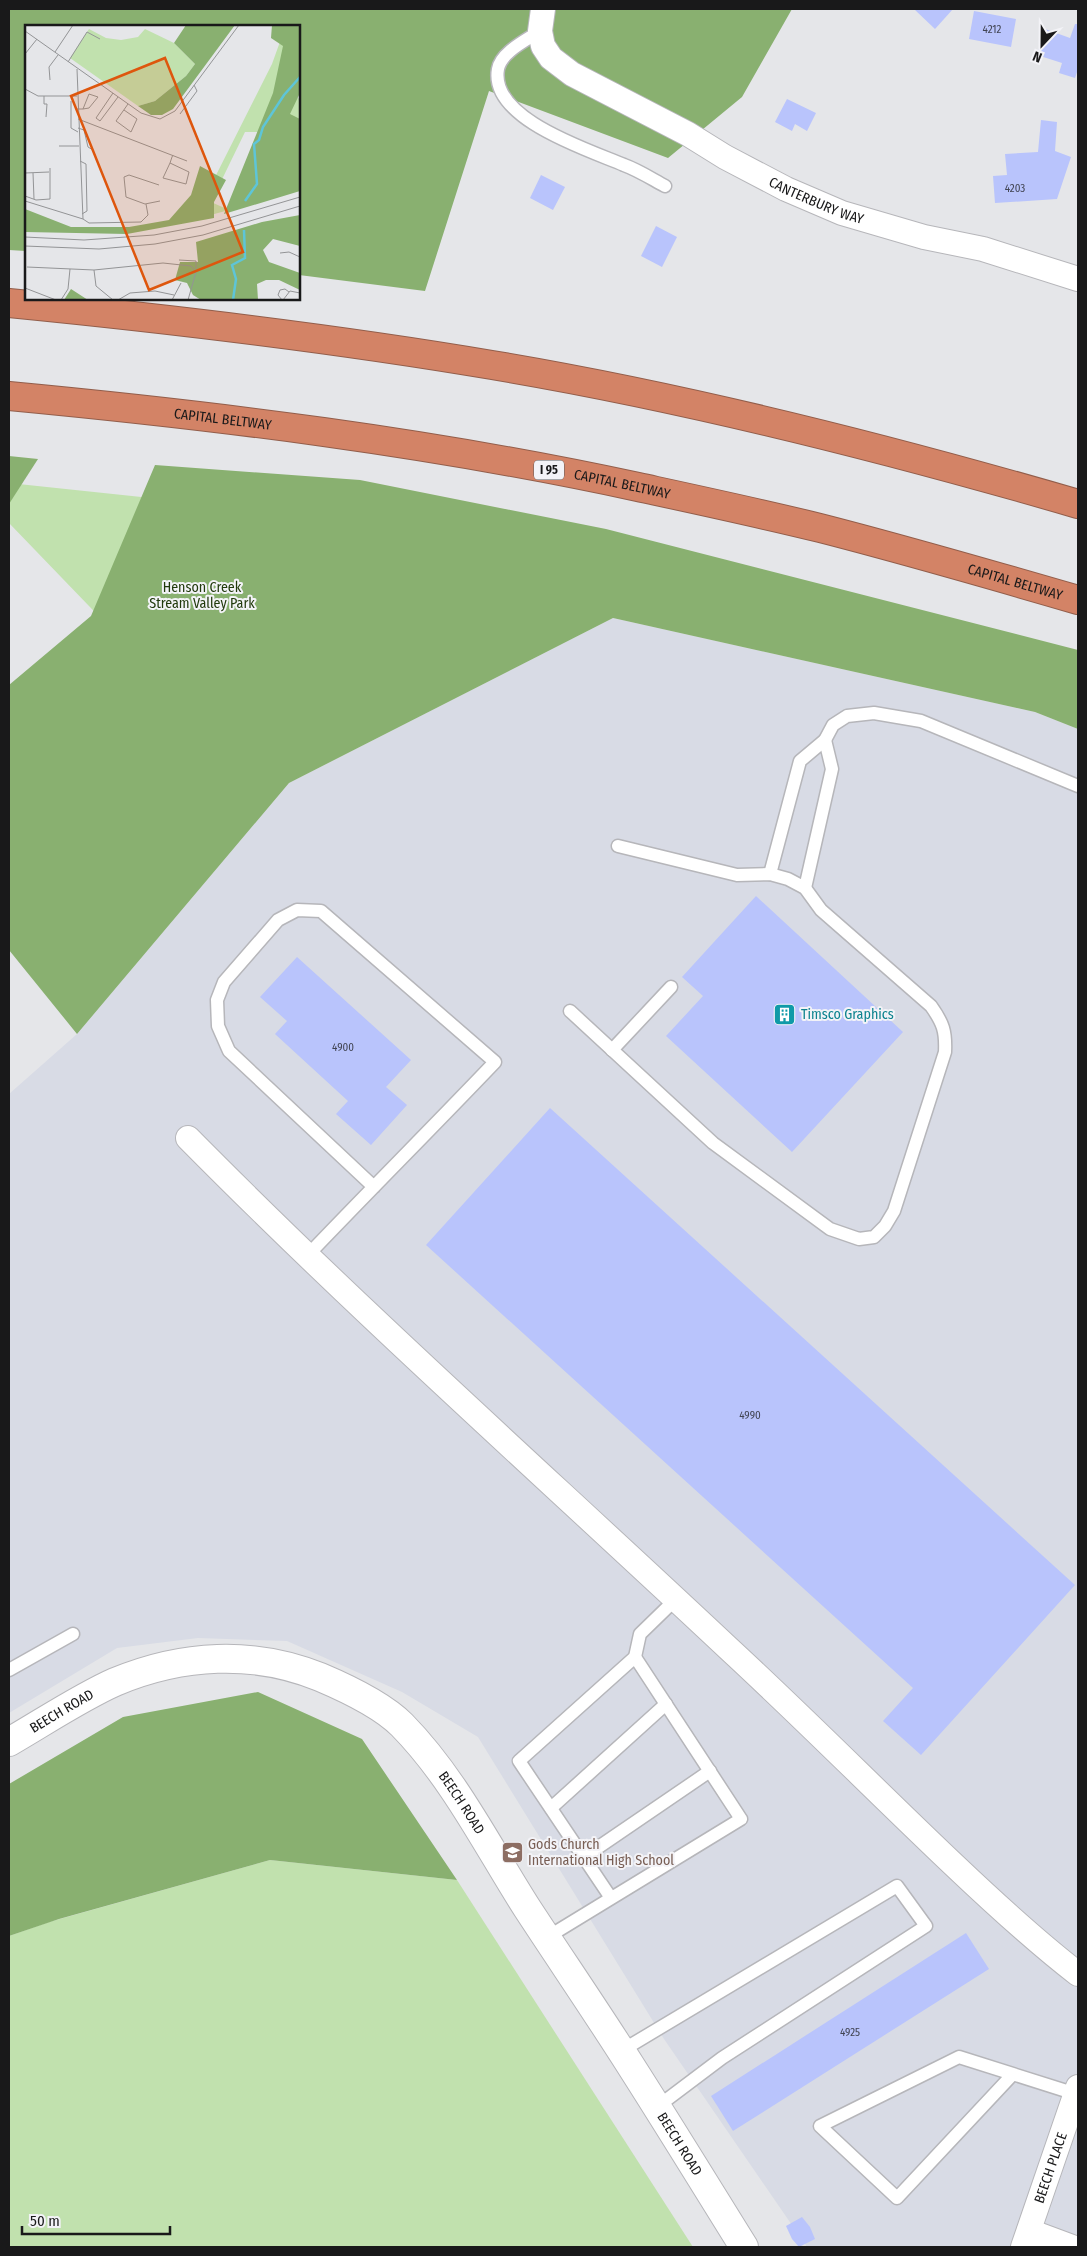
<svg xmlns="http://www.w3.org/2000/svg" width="1087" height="2256" font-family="'Fira Sans Condensed',sans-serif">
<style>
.built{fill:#d8dbe5}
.green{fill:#c1e1ae}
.forest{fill:#89b070}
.building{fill:#b9c4fc}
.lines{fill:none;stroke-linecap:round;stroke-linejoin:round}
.lane-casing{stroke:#b6b6ba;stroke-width:15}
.street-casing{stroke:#b6b6ba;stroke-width:26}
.secondary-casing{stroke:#b6b6ba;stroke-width:30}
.highway-casing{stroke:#925e4b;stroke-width:30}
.lane{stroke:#fff;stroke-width:12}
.street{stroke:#fff;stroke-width:24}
.secondary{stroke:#fff;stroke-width:28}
.highway{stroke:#d38366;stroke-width:28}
.labels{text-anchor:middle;stroke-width:4;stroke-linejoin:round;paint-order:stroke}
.number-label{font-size:11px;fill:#414452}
.shield{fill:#f3f3f7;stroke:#5a5a5c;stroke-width:1}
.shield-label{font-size:12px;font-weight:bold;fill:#19191a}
.street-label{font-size:14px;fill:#19191a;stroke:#f3f3f7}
.park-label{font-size:14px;fill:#213a0c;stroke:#f3f3f7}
.culture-label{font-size:14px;fill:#0d838f;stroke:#f3f3f7;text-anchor:start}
.education-label{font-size:14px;fill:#785e54;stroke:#f3f3f7;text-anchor:start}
.inset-river{fill:none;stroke:#5ec5d8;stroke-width:2.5}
.inset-road{fill:none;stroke:#939496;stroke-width:1}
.view{fill:#de560d;fill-opacity:0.15;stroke:#de560d;stroke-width:2.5}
.inset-edge{fill:none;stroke:#19191a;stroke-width:2.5}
</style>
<rect width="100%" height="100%" fill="#e5e6e9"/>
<polygon class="built" points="613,618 1035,712 1078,729 1078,2247 807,2247 664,2039 478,1737 402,1692 287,1641 198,1638 117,1648 9,1713 9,1094 77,1034 289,783"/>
<g class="green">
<polygon points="9,483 217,505 422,535 268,676 236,684 175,691 9,837 9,731 115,633 9,523"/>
<polygon points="270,1860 457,1880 693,2247 9,2247 9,1936 49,1922"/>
</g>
<g class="forest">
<polygon points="9,9 792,9 742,97 668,158 489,91 425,291 299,275 299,26 26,26 26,251 9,250"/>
<polygon points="9,456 38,459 9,504"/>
<polygon points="155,465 360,480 606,529 1078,650 1078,729 1035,712 613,618 289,783 77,1034 9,950 9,685 91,616"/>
<polygon points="258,1692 362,1739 457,1880 270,1860 59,1919 9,1936 9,1784 123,1717"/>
</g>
<g class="building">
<polygon points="914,9 953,9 935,29"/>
<polygon points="974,11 1016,19 1011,47 969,39"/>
<polygon points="1075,24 1078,24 1078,69 1075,78 1059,73 1062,63 1037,55 1045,29 1070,38"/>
<polygon points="787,99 816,113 807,131 795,124 792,131 775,122"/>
<polygon points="1041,120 1057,122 1055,151 1071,157 1057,199 995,203 993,176 1007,175 1005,154 1038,152"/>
<polygon points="541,175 565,187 553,210 530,198"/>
<polygon points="656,226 677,237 662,267 641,256"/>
<polygon points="756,896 903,1032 792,1152 666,1036 703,996 682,977"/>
<polygon points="297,957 411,1060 386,1087 407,1105 371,1145 336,1114 348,1101 275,1034 287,1021 260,997"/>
<polygon points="550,1108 1075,1585 921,1755 883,1721 913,1688 426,1245"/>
<polygon points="966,1933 989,1969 733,2131 711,2096"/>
<polygon points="802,2217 810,2227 815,2239 799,2247 792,2239 786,2226"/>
</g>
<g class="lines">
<defs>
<g id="lane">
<path d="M540,31C527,40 501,52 498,69C489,119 589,150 624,165C638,170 652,179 665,186"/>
<polyline points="770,874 800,761 825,740 833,725 847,716 874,713 921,721 1078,786"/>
<polyline points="805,888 832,769 825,740"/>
<path d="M570,1011L713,1143L830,1229L859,1239L874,1237L885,1226L894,1211L945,1052C946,1031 943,1023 931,1006L821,910L805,888L788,879L770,874L737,875L618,846"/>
<polyline points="612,1050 671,987"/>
<path d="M307,1256C369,1191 433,1127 495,1062L321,911L297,910L278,920L224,982L217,1000L218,1026L229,1051L374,1187"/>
<polyline points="635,1657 640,1634 676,1599"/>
<polyline points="9,1670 73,1634"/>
<polyline points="551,1808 666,1704"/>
<polyline points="584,1857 710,1771"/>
<polyline points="546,1938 741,1819 635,1657 519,1761 611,1898"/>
<polyline points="621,2051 897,1886 926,1926 722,2058 657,2107"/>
<polyline points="1013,2074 897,2198 820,2126 959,2057 1076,2094"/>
</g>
<g id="street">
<path id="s1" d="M543,9L540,31L543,46L551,58L572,74L688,134L725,157L786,189L842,213L924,237L983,249L1078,279"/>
<path d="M188,1138C362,1314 547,1478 728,1648C805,1719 878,1793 954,1865C994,1903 1034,1940 1078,1974"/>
<polyline points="1029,2231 1072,2247"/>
<path id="s2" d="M1023,2247L1078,2087"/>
</g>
<g id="secondary">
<path id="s3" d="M9,1742C42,1723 81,1697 115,1682C182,1654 253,1650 320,1677C346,1688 382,1705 402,1725C454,1778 488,1847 527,1908C561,1960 596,2011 629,2063C668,2124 706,2186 744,2247"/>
</g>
<g id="highway">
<path d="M9,303C171,319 332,338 492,365C690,398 886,448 1078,504"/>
<path id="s4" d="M9,396C220,416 430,442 638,487C698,500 759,513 820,528C906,550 992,575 1078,600"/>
</g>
</defs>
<use href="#lane" class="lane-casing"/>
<use href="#street" class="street-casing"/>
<use href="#secondary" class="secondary-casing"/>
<use href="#highway" class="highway-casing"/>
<use href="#lane" class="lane"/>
<use href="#street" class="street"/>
<use href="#secondary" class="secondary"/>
<use href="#highway" class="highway"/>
</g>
<defs>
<symbol id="building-square" viewBox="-11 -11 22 22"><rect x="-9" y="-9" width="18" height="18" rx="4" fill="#0f9aa8" stroke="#f3f3f7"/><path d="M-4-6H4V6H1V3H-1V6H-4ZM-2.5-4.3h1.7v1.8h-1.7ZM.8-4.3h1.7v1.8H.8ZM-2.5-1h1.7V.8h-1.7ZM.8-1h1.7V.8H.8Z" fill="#fff"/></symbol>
<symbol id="school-square" viewBox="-11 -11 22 22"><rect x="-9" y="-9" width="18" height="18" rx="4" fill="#8d6e63" stroke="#f3f3f7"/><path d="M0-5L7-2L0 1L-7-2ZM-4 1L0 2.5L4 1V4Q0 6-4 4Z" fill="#fff"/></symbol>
</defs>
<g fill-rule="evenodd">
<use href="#building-square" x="772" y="1002" width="25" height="25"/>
<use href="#school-square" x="500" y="1840" width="25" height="25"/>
</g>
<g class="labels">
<g class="number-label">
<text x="992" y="33">4212</text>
<text x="1015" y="192">4203</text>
<text x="343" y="1051">4900</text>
<text x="750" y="1419">4990</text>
<text x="850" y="2036">4925</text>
</g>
<rect class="shield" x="534" y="460.5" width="30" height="19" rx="4"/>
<g class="shield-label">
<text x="549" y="474">I 95</text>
</g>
<g class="street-label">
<text dy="5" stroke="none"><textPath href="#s1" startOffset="354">CANTERBURY WAY</textPath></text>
<text dy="5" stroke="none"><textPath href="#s4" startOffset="215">CAPITAL BELTWAY</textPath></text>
<text dy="5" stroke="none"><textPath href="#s4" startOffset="620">CAPITAL BELTWAY</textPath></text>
<text dy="5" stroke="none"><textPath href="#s4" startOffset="1025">CAPITAL BELTWAY</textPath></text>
<text dy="5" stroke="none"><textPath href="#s3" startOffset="61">BEECH ROAD</textPath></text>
<text dy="5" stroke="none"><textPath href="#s3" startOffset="526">BEECH ROAD</textPath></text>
<text dy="5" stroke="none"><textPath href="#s3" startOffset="931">BEECH ROAD</textPath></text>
<text dy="5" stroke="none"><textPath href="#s2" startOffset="84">BEECH PLACE</textPath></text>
</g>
<g class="park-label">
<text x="202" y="592">Henson Creek<tspan x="202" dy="16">Stream Valley Park</tspan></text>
</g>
<g class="culture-label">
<text x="801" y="1019">Timsco Graphics</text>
</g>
<g class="education-label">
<text x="528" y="1849">Gods Church<tspan x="528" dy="16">International High School</tspan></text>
</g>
</g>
<g transform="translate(25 25)">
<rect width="275" height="275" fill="#e5e6e9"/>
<path d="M261,0H275L241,107H220L186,177L204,185L182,191L179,174L247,39ZM64,4L81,13L96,15L113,12L120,4L149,18L170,39L161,51L130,76L113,81L45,33ZM270,72L275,74V96L260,99Z" fill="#c1e1ae"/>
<path d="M161,0H210L148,84L137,90H126L113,81L130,76L161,51L170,39L149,18ZM247,0H275V68L265,89L275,94V166L199,189L248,68L258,21L246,13ZM175,141L201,155L189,177V193L102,209L0,207V184L46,202H104L144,195L166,170ZM275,190V221L248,214L238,225L244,237L275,248V265L254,255H241L232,259L233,275H176L168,270L162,258L150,255L155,237H173L171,217L237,197ZM46,264L63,275H39Z" fill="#89b070"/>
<path class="inset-river" d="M220,176L232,159L229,119L234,115L238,102L259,70L275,52M208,275L211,254L207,240L220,233L219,205"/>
<path class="inset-road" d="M0,6L116,88L135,94L150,86L214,0M30,27L48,0M0,29L12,14M43,37L62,7L75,14M52,44L58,194L64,198L116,197L123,190L121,179M25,55L24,42L33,30M0,64L13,71H52M88,68L71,93L75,96L93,72M19,71V79H22L21,92M46,76V103L53,107M52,84H58L64,83L73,72L64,69L58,84M99,85L112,94L106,107L91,96L103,79M155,89L172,66L169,60M53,94L162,136M53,103L59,105L63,122L68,125M34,121H54M55,136L61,139L62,186L57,189M145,138L164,147L161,159L138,153L145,138L147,132L148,130M0,148L24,147M8,148L9,174M134,160L104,150L99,152L101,172L120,179L135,176M0,171L11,175L25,174V143M0,176L58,194M0,212L59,215L129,210L177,201L275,172M0,221L74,224L130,219L178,210L275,181M255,228L264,227L275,232M154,235L171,236V244M2,242L69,245L138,238L166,241L171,247L163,275M69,245L71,261L88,275M0,263L31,275M36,275L43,264L45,244M93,275L105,268L130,266L149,270M147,275L156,258M257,275L253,270L255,265L260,264L264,267M258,275L265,266L275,268"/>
<path class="view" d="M140,33L218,227L124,265L46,71Z"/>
<rect width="275" height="275" class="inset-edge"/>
</g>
<rect width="1087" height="2256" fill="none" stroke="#19191a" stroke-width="20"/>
<g transform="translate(1042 45) rotate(202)" stroke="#f3f3f7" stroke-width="4" paint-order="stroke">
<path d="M0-4L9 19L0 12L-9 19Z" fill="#19191a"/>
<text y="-8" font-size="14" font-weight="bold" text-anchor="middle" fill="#19191a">N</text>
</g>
<path d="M22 2226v8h148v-8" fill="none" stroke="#19191a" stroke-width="2.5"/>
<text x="30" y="2226" font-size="15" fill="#19191a" stroke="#f3f3f7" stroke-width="4" paint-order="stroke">50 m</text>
</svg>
